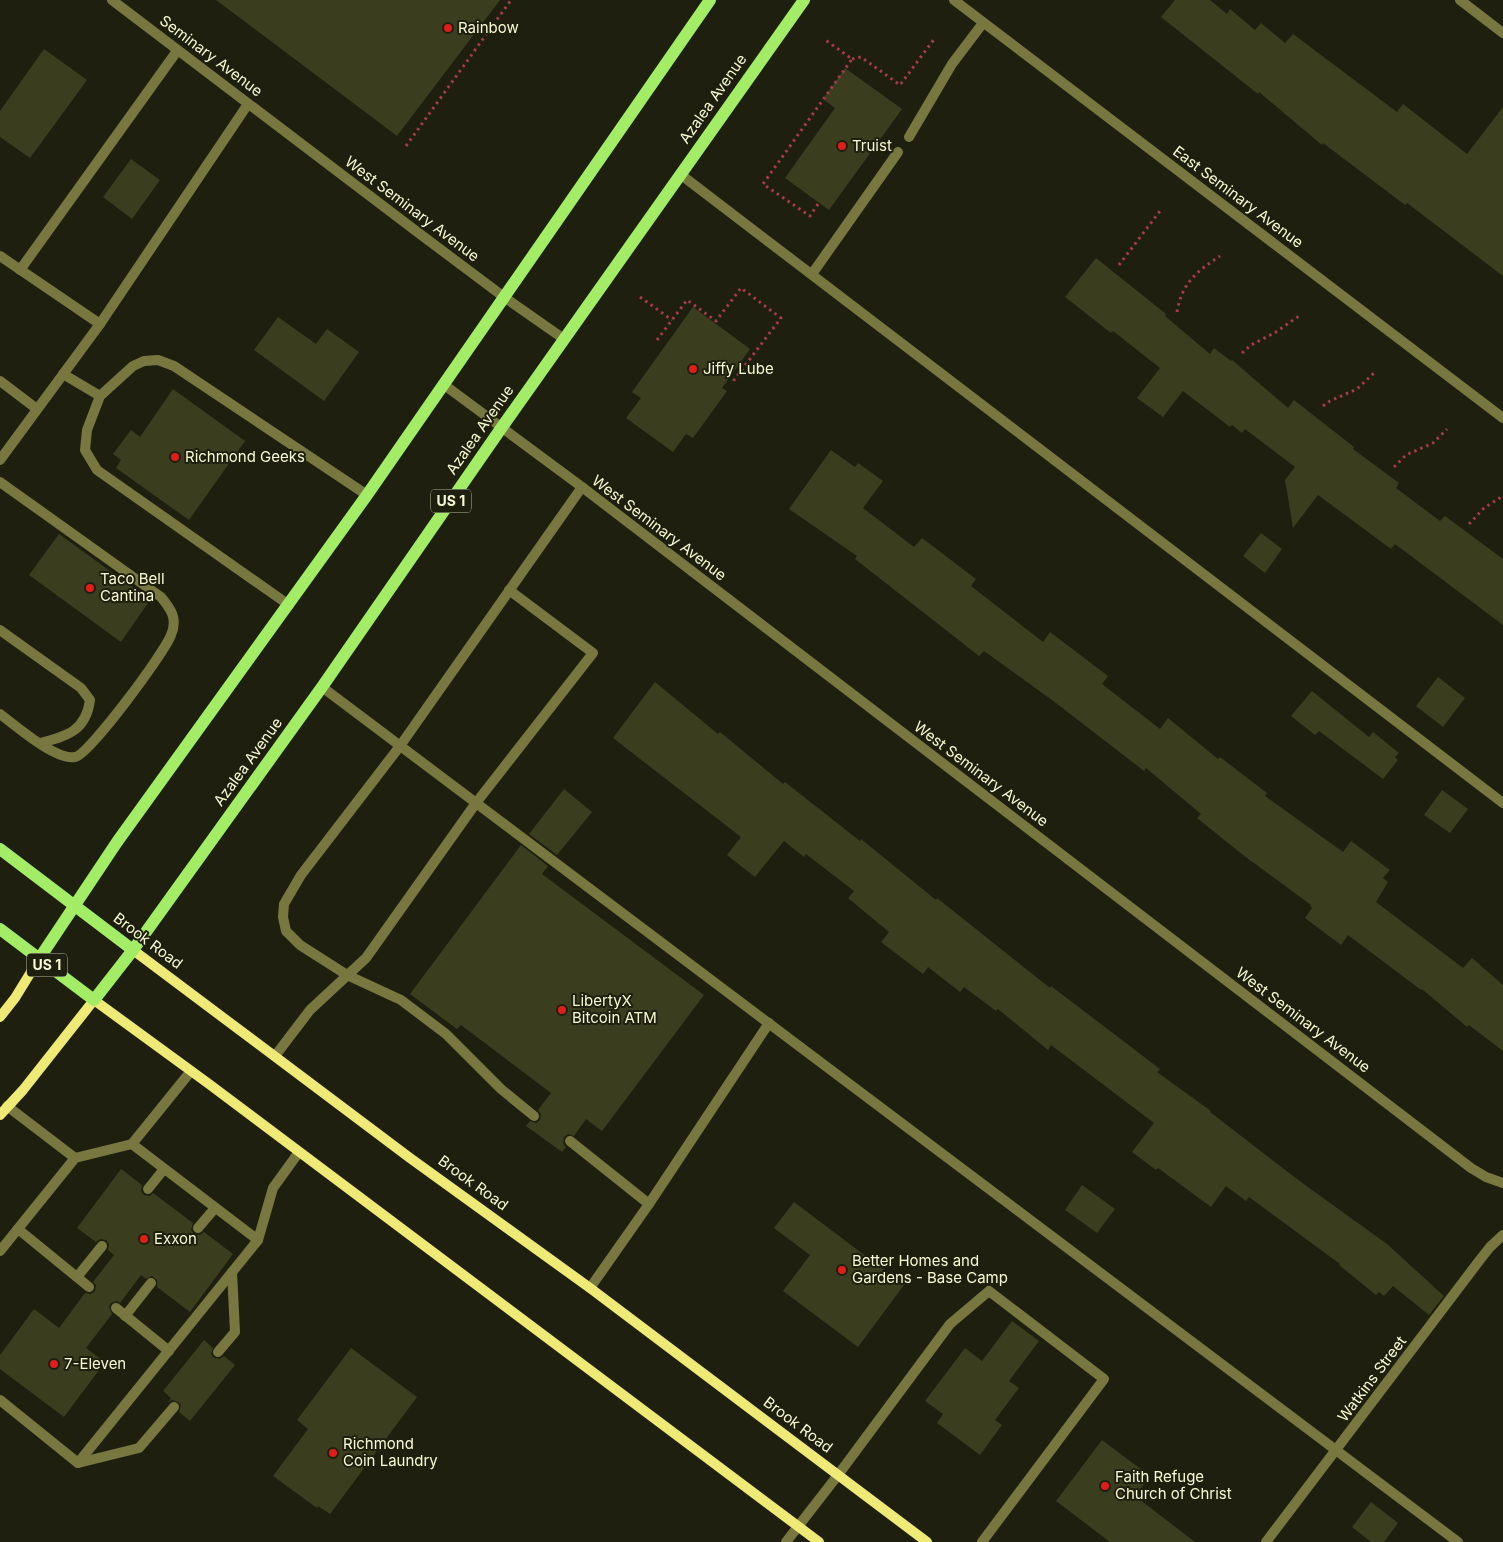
<svg xmlns="http://www.w3.org/2000/svg" width="1503" height="1542" font-family="Inter,sans-serif">
<style>
.building{fill:#3a3e1e}
.lines{fill:none;stroke-linecap:round;stroke-linejoin:round}
.path{stroke:#a53c4a;stroke-width:3;stroke-dasharray:2.5 4;stroke-linecap:butt}
.service{stroke:#797740;stroke-width:10}
.minor{stroke:#797740;stroke-width:10}
.secondary{stroke:#efe975;stroke-width:10}
.primary{stroke:#a3ed66;stroke-width:12}
.poi-dot{fill:#df1e1a;stroke:#1e1f0f;stroke-width:2}
.labels{text-anchor:middle;stroke-width:4;stroke-linejoin:round;paint-order:stroke}
.shield{fill:#1e1f0f;stroke:#b7b898;stroke-width:1}
.shield-label{font-size:14px;font-weight:bold;fill:#f8fad3}
.poi-label{font-size:15px;fill:#f8fad3;stroke:#1e1f0f;text-anchor:start}
.street-label{font-size:15px;fill:#f8fad3;stroke:#1e1f0f}
</style>
<rect width="100%" height="100%" fill="#1e1f0f"/>
<g class="building">
<polygon points="216,0 500,0 397,136"/>
<polygon points="1175,0 1210,0 1227,14 1230,9 1255,30 1261,23 1285,43 1293,34 1397,112 1403,104 1467,154 1503,107 1503,276 1407,203 1405,205 1323,143 1322,145 1259,92 1258,94 1161,17"/>
<polygon points="44,49 87,80 30,158 0,137 0,111"/>
<polygon points="845,68 902,109 829,210 785,178 835,108 823,99"/>
<polygon points="131,159 160,180 132,219 103,197"/>
<polygon points="1096,258 1166,314 1165,316 1210,354 1214,348 1231,361 1232,360 1288,408 1294,400 1354,447 1353,449 1399,483 1396,488 1440,521 1445,516 1503,559 1503,625 1395,544 1391,549 1318,495 1293,528 1285,480 1295,467 1245,429 1242,433 1232,425 1230,427 1183,391 1163,417 1137,398 1160,368 1113,331 1111,333 1065,297"/>
<polygon points="693,307 750,349 722,388 727,391 693,438 686,434 673,452 626,418 641,398 632,392"/>
<polygon points="278,317 316,344 327,329 359,352 324,401 254,350"/>
<polygon points="173,389 245,441 189,520 116,468 121,460 113,454 131,430 140,437"/>
<polygon points="831,450 855,467 858,463 883,481 863,508 914,547 922,538 976,579 971,586 1043,642 1050,632 1108,676 1102,684 1160,729 1168,718 1218,759 1220,757 1267,793 1265,796 1343,852 1351,841 1390,870 1383,878 1388,882 1376,902 1463,968 1472,958 1503,985 1503,1051 1469,1025 1467,1027 1422,989 1421,990 1348,935 1341,945 1305,918 1312,908 1310,906 1311,905 1243,855 1197,818 1201,814 1146,768 1144,771 1056,703 984,651 979,656 855,559 857,556 789,509"/>
<polygon points="1261,533 1282,549 1265,573 1243,556"/>
<polygon points="59,534 150,600 121,642 29,575"/>
<polygon points="1438,677 1465,698 1443,727 1416,706"/>
<polygon points="655,682 718,734 720,732 783,784 785,782 860,841 861,839 936,900 937,898 1050,988 1051,986 1160,1069 1157,1072 1211,1111 1210,1112 1301,1182 1387,1244 1444,1296 1429,1315 1393,1286 1384,1296 1379,1292 1376,1295 1339,1265 1340,1264 1249,1197 1246,1201 1226,1186 1211,1207 1158,1168 1156,1170 1132,1152 1154,1123 1051,1045 1048,1050 998,1009 996,1011 964,987 960,992 928,967 923,974 881,942 889,932 848,898 854,891 806,854 804,857 784,841 755,877 727,855 741,837 613,738"/>
<polygon points="1312,691 1369,737 1373,732 1399,753 1395,757 1398,760 1383,779 1319,731 1315,735 1291,716"/>
<polygon points="564,789 592,812 557,855 529,834"/>
<polygon points="1442,790 1468,809 1450,833 1424,815"/>
<polygon points="521,845 548,866 542,874 704,995 602,1131 586,1119 574,1136 568,1134 564,1137 563,1143 566,1147 562,1152 526,1126 530,1121 536,1123 540,1120 541,1114 538,1110 551,1093 461,1025 457,1029 410,994"/>
<polygon points="121,1169 142,1185 141,1191 144,1195 150,1196 153,1193 193,1223 191,1230 194,1234 200,1235 204,1232 233,1254 190,1312 157,1287 157,1280 152,1276 146,1279 141,1275 120,1303 117,1301 111,1303 109,1307 112,1314 86,1348 105,1362 64,1417 0,1369 0,1355 34,1309 59,1328 85,1293 91,1294 95,1291 96,1285 93,1282 114,1255 108,1250 109,1244 106,1240 100,1239 96,1242 77,1228"/>
<polygon points="1082,1185 1115,1209 1097,1233 1065,1210"/>
<polygon points="794,1202 904,1285 858,1347 783,1291 810,1255 774,1228"/>
<polygon points="1012,1321 1039,1341 1009,1381 1019,1388 995,1420 1002,1425 980,1455 937,1423 943,1414 925,1401 965,1348 982,1361"/>
<polygon points="204,1340 213,1348 211,1354 214,1358 220,1359 224,1356 235,1365 190,1421 179,1412 181,1405 178,1402 172,1400 168,1403 171,1398 163,1391"/>
<polygon points="351,1348 417,1397 330,1514 318,1506 317,1508 273,1476 308,1429 297,1420"/>
<polygon points="1102,1440 1150,1476 1135,1496 1195,1542 1110,1542 1056,1501"/>
<polygon points="1371,1502 1398,1523 1384,1542 1371,1542 1352,1527"/>
</g>
<g class="lines">
<g class="path">
<polyline points="852,59 861,57 900,85 935,38"/>
<polyline points="406,146 511,0"/>
<polyline points="818,204 810,216 763,184 852,59 824,39"/>
<polyline points="1119,265 1160,211"/>
<polyline points="640,297 672,320"/>
<path d="M1177,312C1182,283 1196,272 1220,256"/>
<polyline points="657,340 687,300 716,321 741,288 781,318 731,384"/>
<polyline points="1242,353 1251,345 1276,332 1299,316"/>
<polyline points="1323,406 1330,401 1357,389 1374,373"/>
<polyline points="1394,467 1406,455 1433,443 1447,429"/>
<polyline points="1469,524 1484,508 1503,496"/>
</g>
<g class="service">
<polyline points="1460,0 1503,33"/>
<polyline points="909,137 952,64 983,23"/>
<polyline points="680,174 1503,803"/>
<polyline points="0,256 100,324"/>
<polyline points="20,270 177,51"/>
<polyline points="812,274 898,152"/>
<polyline points="63,374 100,396"/>
<polyline points="0,381 37,409"/>
<polyline points="0,460 100,324 248,104"/>
<path d="M0,482L161,597C171,609 178,619 171,635C165,652 89,755 75,757C56,761 16,726 0,714"/>
<polyline points="289,605 97,470 85,450 87,430 100,396 133,366 144,361 158,360 174,366 367,495"/>
<path d="M0,630L81,688L90,700C86,731 67,736 40,743"/>
<polyline points="322,687 1458,1542"/>
<polyline points="275,1056 310,1010 366,958 476,803 593,653 509,590"/>
<polyline points="7,1106 75,1158"/>
<polyline points="534,1116 501,1089 446,1034 401,1000 347,975 300,945 286,931 283,917 284,904 301,875 400,746 582,487"/>
<polyline points="570,1141 649,1204"/>
<polyline points="132,1144 191,1071"/>
<polyline points="148,1189 164,1169"/>
<polyline points="198,1228 215,1208"/>
<polyline points="18,1229 89,1287"/>
<polyline points="0,1251 75,1158 132,1144 258,1240"/>
<polyline points="77,1277 102,1246"/>
<polyline points="590,1288 649,1204 769,1023"/>
<polyline points="116,1308 169,1351"/>
<polyline points="125,1316 151,1283"/>
<polyline points="218,1352 235,1332 232,1272"/>
<polyline points="0,1400 78,1463 258,1240 273,1188 299,1152"/>
<polyline points="78,1463 139,1448 174,1407"/>
<polyline points="786,1542 838,1475 950,1324 989,1291 1104,1379 982,1542"/>
</g>
<g class="minor">
<polyline points="112,0 416,231 504,297 564,339"/>
<polyline points="954,0 1503,418"/>
<polyline points="443,384 582,487 1471,1168 1486,1177 1503,1183"/>
<polyline points="1266,1542 1479,1261 1490,1247 1503,1235"/>
</g>
<g class="secondary">
<polyline points="133,950 410,1158 590,1288 927,1542"/>
<polyline points="0,1017 15,998 39,959"/>
<polyline points="0,1115 23,1090 94,1000 209,1084 819,1542"/>
</g>
<g class="primary">
<polyline points="0,849 133,950"/>
<polyline points="0,929 94,1000 133,950 322,687 502,427 804,0"/>
<polyline points="39,959 117,842 367,495 710,0"/>
</g>
</g>
<g class="poi-dot">
<circle cx="448" cy="28" r="5"/>
<circle cx="842" cy="146" r="5"/>
<circle cx="693" cy="369" r="5"/>
<circle cx="175" cy="457" r="5"/>
<circle cx="90" cy="588" r="5"/>
<circle cx="562" cy="1010" r="5"/>
<circle cx="144" cy="1239" r="5"/>
<circle cx="842" cy="1270" r="5"/>
<circle cx="54" cy="1364" r="5"/>
<circle cx="333" cy="1453" r="5"/>
<circle cx="1105" cy="1486" r="5"/>
</g>
<g class="labels">
<g class="shield">
<rect x="431" y="489.5" width="40" height="23" rx="4"/>
<rect x="27" y="953.5" width="40" height="23" rx="4"/>
</g>
<g class="shield-label">
<text x="451" y="506">US 1</text>
<text x="47" y="970">US 1</text>
</g>
<g class="poi-label">
<text x="458" y="33">Rainbow</text>
<text x="852" y="151">Truist</text>
<text x="703" y="374">Jiffy Lube</text>
<text x="185" y="462">Richmond Geeks</text>
<text x="100" y="584">Taco Bell<tspan x="100" dy="17">Cantina</tspan></text>
<text x="572" y="1006">LibertyX<tspan x="572" dy="17">Bitcoin ATM</tspan></text>
<text x="154" y="1244">Exxon</text>
<text x="852" y="1266">Better Homes and<tspan x="852" dy="17">Gardens - Base Camp</tspan></text>
<text x="64" y="1369">7-Eleven</text>
<text x="343" y="1449">Richmond<tspan x="343" dy="17">Coin Laundry</tspan></text>
<text x="1115" y="1482">Faith Refuge<tspan x="1115" dy="17">Church of Christ</tspan></text>
</g>
<g class="street-label">
<text transform="translate(211 56) rotate(37)" y="5">Seminary Avenue</text>
<text transform="translate(713 99) rotate(-55)" y="5">Azalea Avenue</text>
<text transform="translate(1238 197) rotate(37)" y="5">East Seminary Avenue</text>
<text transform="translate(412 209) rotate(37)" y="5">West Seminary Avenue</text>
<text transform="translate(480 430) rotate(-55)" y="5">Azalea Avenue</text>
<text transform="translate(659 528) rotate(37)" y="5">West Seminary Avenue</text>
<text transform="translate(248 762) rotate(-54)" y="5">Azalea Avenue</text>
<text transform="translate(981 774) rotate(37)" y="5">West Seminary Avenue</text>
<text transform="translate(148 941) rotate(37)" y="5">Brook Road</text>
<text transform="translate(1303 1020) rotate(37)" y="5">West Seminary Avenue</text>
<text transform="translate(473 1183) rotate(36)" y="5">Brook Road</text>
<text transform="translate(1372 1379) rotate(-53)" y="5">Watkins Street</text>
<text transform="translate(798 1425) rotate(37)" y="5">Brook Road</text>
</g>
</g>
</svg>
